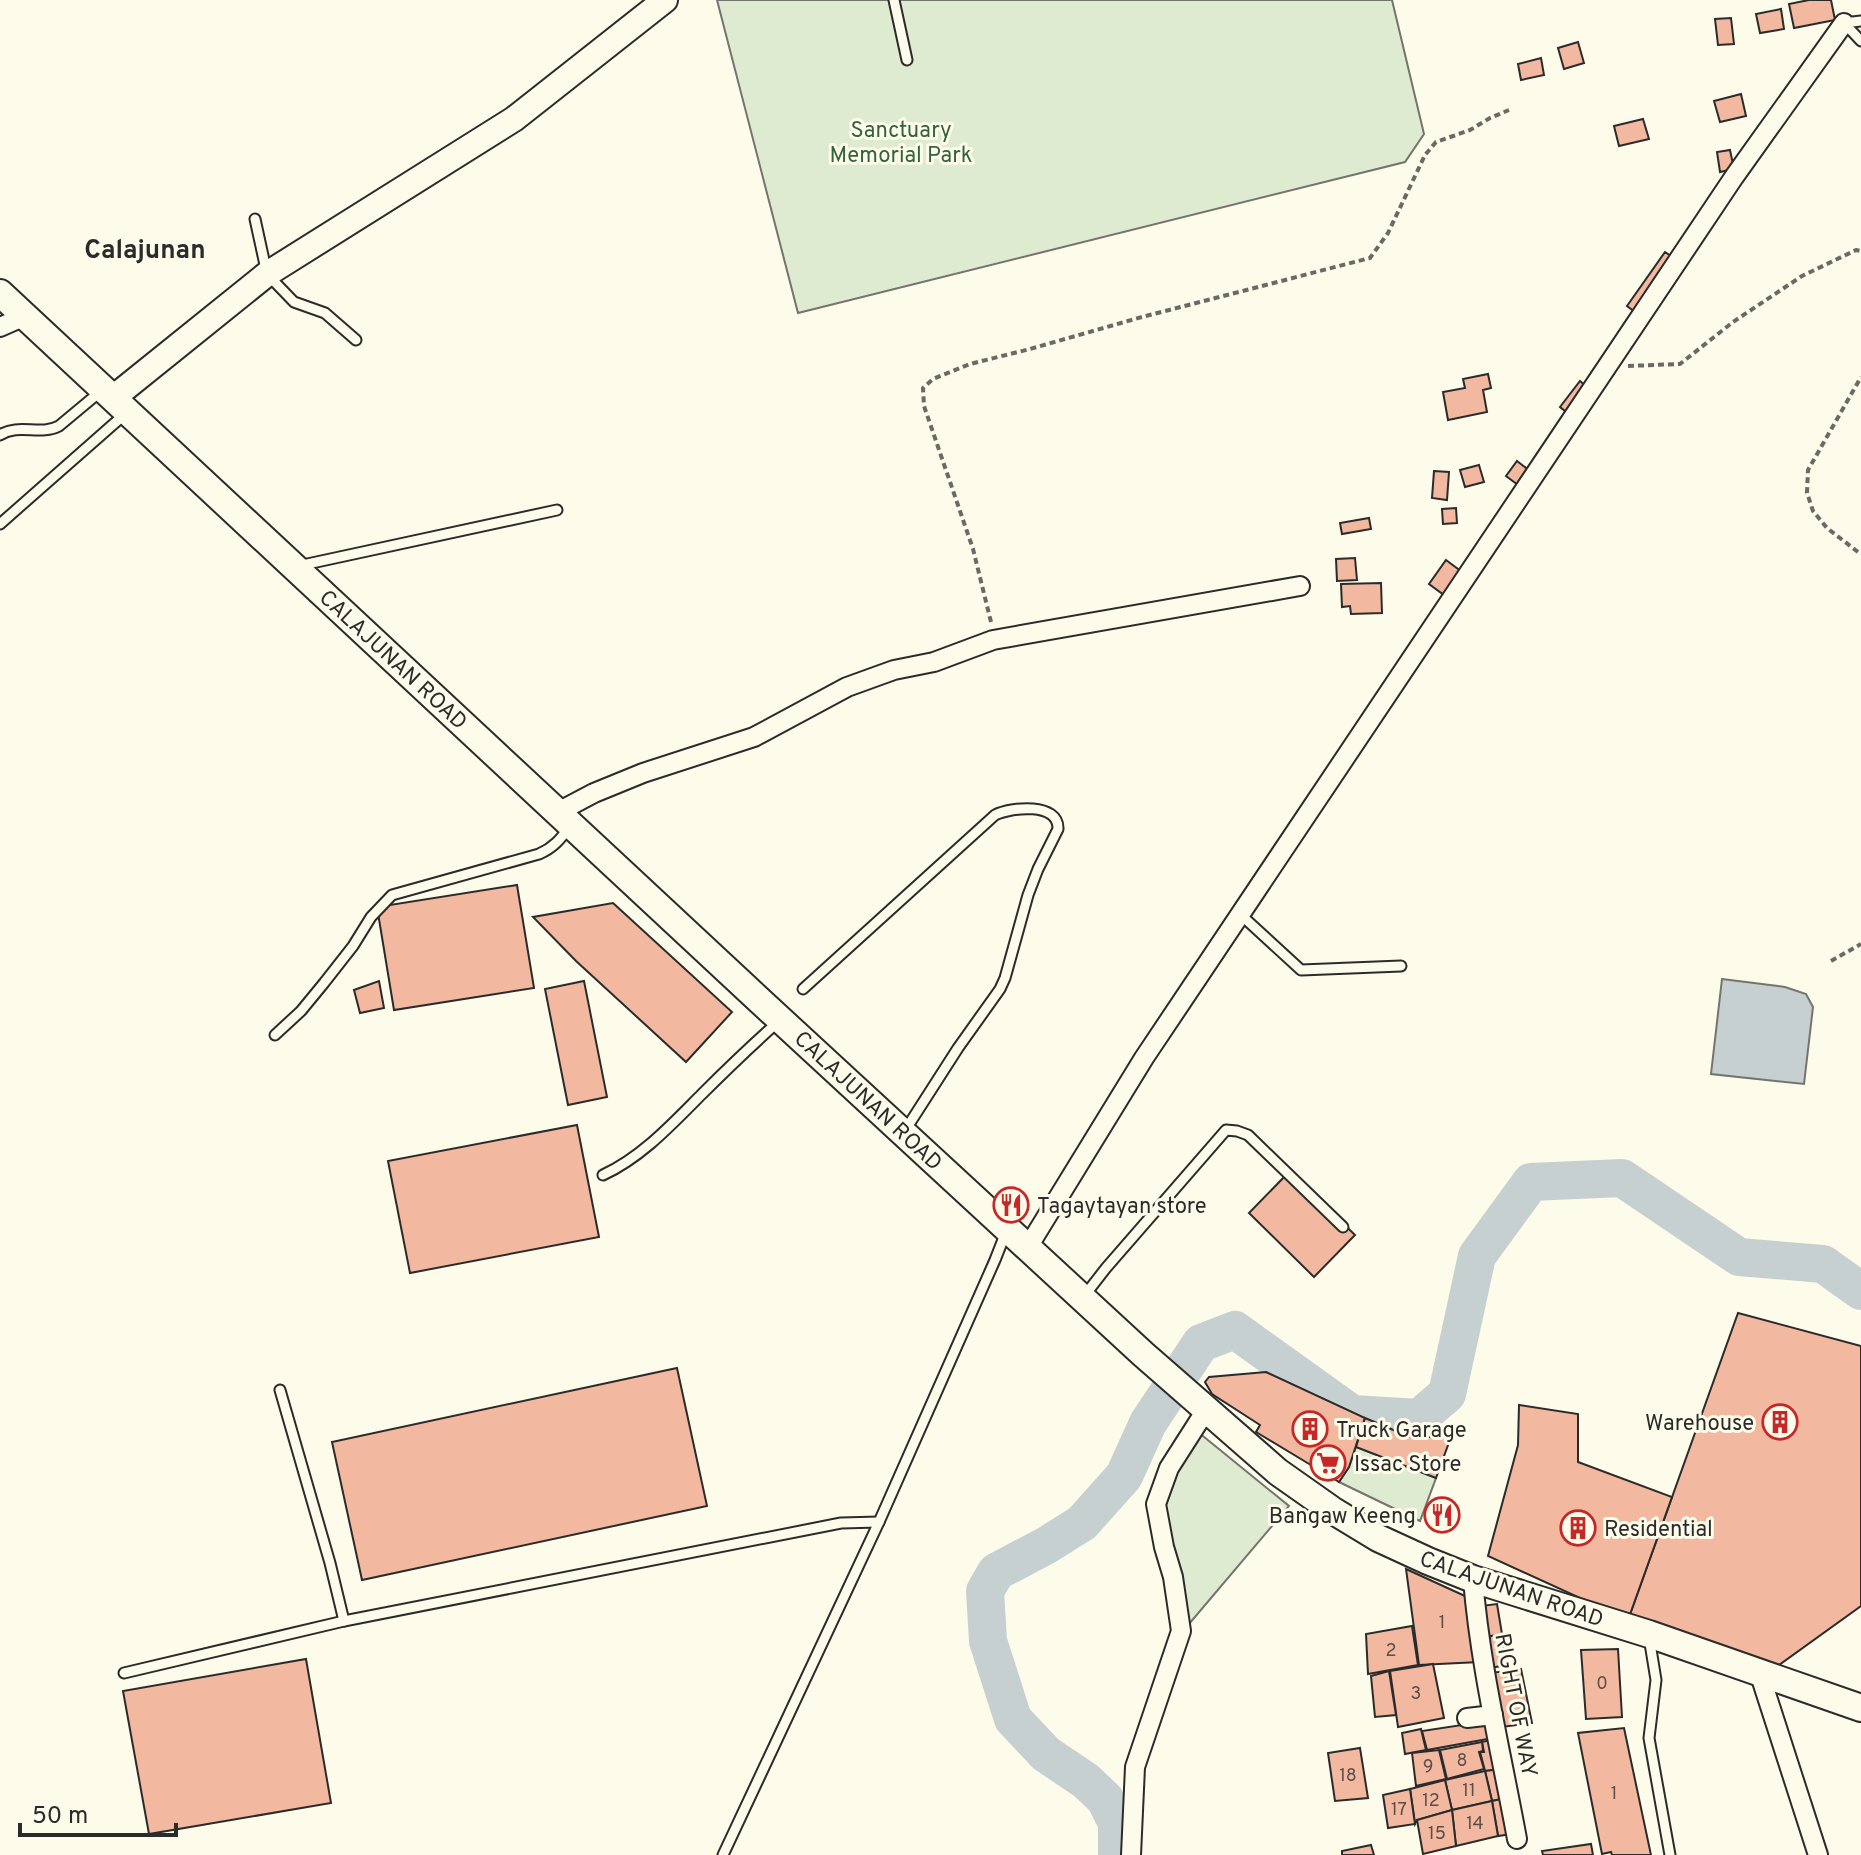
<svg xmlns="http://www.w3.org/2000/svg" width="1861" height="1855" font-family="Overpass,sans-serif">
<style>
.green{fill:#deebd1;stroke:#74746e;stroke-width:2}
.water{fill:#c7d0d0;stroke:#74746e;stroke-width:2}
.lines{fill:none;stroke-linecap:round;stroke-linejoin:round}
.river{stroke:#c7d0d0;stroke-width:38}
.building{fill:#f2b8a0;stroke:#2b2b2b;stroke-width:2}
.service-casing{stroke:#2b2b2b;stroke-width:13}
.minor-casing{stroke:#2b2b2b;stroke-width:22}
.tertiary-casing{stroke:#2b2b2b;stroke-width:28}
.secondary-casing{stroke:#2b2b2b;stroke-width:30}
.path{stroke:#6a6964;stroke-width:4;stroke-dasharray:6 4;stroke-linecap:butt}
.service{stroke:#fdfbea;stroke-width:9}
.minor{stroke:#fdfbea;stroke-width:18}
.tertiary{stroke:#fdfbea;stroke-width:24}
.secondary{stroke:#fdfbea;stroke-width:26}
.labels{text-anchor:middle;stroke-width:6;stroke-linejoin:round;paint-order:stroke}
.number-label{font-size:18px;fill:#5d4e48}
.park-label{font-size:22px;fill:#34623c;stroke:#fdfbea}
.street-label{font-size:22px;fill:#2b2b2b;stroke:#fdfbea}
.poi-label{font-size:22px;fill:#2b2b2b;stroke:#fdfbea;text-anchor:start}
.quarter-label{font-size:26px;font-weight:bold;fill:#2b2b2b;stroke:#fdfbea}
</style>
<rect width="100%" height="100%" fill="#fdfbea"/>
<g class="green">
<polygon points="717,0 1392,0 1424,134 1405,162 798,313"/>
<polygon points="1198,1432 1289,1506 1189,1624 1161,1504"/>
<polygon points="1356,1447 1436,1478 1420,1521 1339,1482 1349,1467"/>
</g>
<polygon class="water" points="1722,979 1785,987 1806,994 1813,1007 1804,1084 1711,1074"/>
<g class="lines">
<polyline class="river" points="1117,1855 1117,1823 1105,1799 1086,1781 1046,1754 1013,1719 988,1641 985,1591 996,1572 1047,1545 1082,1523 1124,1476 1148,1423 1201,1343 1235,1330 1352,1414 1419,1418 1447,1394 1477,1256 1531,1182 1622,1178 1739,1257 1823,1264 1861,1291"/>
</g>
<g class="building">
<polygon points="1809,0 1831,0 1835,20 1794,28 1789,4"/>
<polygon points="1781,9 1784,29 1760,33 1756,14"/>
<polygon points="1731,18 1734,44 1718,45 1715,19"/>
<polygon points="1578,42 1584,63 1564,69 1558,48"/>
<polygon points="1541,58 1544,75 1521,80 1518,64"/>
<polygon points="1741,94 1746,116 1720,122 1714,101"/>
<polygon points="1643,119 1649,139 1619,146 1614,126"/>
<polygon points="1730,150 1734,169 1720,172 1717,152"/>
<polygon points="1665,252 1677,260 1639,315 1627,306"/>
<polygon points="1488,374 1491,388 1483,390 1487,412 1448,420 1443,392 1465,388 1463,379"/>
<polygon points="1580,381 1589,389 1570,415 1560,407"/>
<polygon points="1517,461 1530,471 1518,485 1506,476"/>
<polygon points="1479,465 1484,482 1465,487 1460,470"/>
<polygon points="1434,471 1449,472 1447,500 1432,498"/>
<polygon points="1456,508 1457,523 1443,524 1442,509"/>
<polygon points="1369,518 1371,529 1342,534 1340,523"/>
<polygon points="1355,558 1357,580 1337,581 1336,559"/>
<polygon points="1446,560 1462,572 1444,595 1429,584"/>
<polygon points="1381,583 1382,613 1351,614 1350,606 1342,607 1341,584"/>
<polygon points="517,885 534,988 394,1010 377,907"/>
<polygon points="613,903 732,1012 686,1062 576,961 533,917"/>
<polygon points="379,981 384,1008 360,1013 354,990"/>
<polygon points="584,981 607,1097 568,1105 545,989"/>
<polygon points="577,1125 599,1237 410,1273 388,1161"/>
<polygon points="1290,1171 1355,1235 1314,1277 1249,1213"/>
<polygon points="1738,1313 1861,1346 1861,1606 1775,1668 1628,1620"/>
<polygon points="677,1368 707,1506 362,1580 332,1442"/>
<polygon points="1266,1372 1365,1418 1349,1467 1339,1482 1256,1432 1260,1425 1212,1394 1205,1382 1209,1377"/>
<polygon points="1519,1405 1578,1414 1578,1462 1672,1497 1628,1620 1488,1556 1518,1445"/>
<polygon points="1365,1418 1410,1437 1451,1437 1436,1478 1356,1447"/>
<polygon points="1406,1569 1465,1596 1479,1662 1419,1665"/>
<polygon points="1497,1604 1502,1634 1485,1637 1480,1606"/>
<polygon points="1412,1626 1418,1665 1368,1674 1366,1634"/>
<polygon points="1501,1635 1507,1665 1490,1668 1485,1637"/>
<polygon points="1618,1649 1622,1717 1586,1719 1581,1650"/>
<polygon points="306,1659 331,1803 149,1834 123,1691"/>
<polygon points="1433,1664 1444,1718 1398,1727 1390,1671"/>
<polygon points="1521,1669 1532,1723 1502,1727 1490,1673"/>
<polygon points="1389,1671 1396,1715 1375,1717 1371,1676"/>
<polygon points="1488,1721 1493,1738 1427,1750 1422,1731"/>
<polygon points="1624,1728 1651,1855 1612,1855 1611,1852 1602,1854 1578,1733"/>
<polygon points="1421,1729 1426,1750 1405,1754 1402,1733"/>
<polygon points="1495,1739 1501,1769 1485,1771 1480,1752 1484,1752 1482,1742"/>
<polygon points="1482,1742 1483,1751 1479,1752 1484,1769 1447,1779 1440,1750"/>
<polygon points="1360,1748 1368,1798 1335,1801 1328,1753"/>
<polygon points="1439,1750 1446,1779 1416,1786 1412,1753"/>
<polygon points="1501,1769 1506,1798 1492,1801 1485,1771"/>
<polygon points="1485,1771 1492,1801 1452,1810 1445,1780"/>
<polygon points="1445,1780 1452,1810 1417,1820 1415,1824 1410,1789"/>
<polygon points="1410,1789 1415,1824 1388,1828 1383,1795"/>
<polygon points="1506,1798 1512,1834 1498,1836 1492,1801"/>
<polygon points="1492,1801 1498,1836 1456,1846 1452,1810"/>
<polygon points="1452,1810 1456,1846 1423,1854 1417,1820"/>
<polygon points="1591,1844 1593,1855 1543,1855 1542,1851"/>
<polygon points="1371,1845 1374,1855 1342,1855 1342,1851"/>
</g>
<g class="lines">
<defs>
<g id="service">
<polyline points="894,0 907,60"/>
<polyline points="1844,23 1861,41"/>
<polyline points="1844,23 1861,21"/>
<polyline points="255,219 267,274 294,302 325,313 356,340"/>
<path d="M0,435C19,423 40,436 59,426L101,391"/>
<polyline points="0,524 125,414"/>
<polyline points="298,566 557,510"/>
<polyline points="1240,914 1301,970 1401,966"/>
<path d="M803,989L995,815C1011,807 1059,802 1058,829L1038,869L1028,895L1005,978L1000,989L958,1048L906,1129"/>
<path d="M275,1035L301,1011L324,983L353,946L371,917L392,895L539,854C553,848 561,839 569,827"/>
<path d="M603,1175C642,1157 672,1124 702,1094C727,1069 752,1045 778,1022"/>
<polyline points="1085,1295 1106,1268 1226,1130 1237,1131 1248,1135 1343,1227"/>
<polyline points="280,1390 330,1563 344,1621 841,1523 879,1522"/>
<polyline points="1649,1637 1656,1680 1649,1738 1670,1855"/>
<polyline points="124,1673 344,1621"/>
<polyline points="723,1855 879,1522 995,1260 1006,1232"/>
</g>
<g id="minor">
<polyline points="0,327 25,316"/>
<polyline points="558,812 594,793 643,773 754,737 847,687 894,670 934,662 993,640 1300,586"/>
<polyline points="1028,1247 1144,1058 1734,177 1844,23"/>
<path d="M1473,1579C1480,1666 1501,1752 1517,1839"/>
<polyline points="1759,1672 1818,1855"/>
<polyline points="1467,1718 1493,1715"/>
<polyline points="1131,1855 1135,1767 1181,1631 1173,1577 1164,1547 1156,1504 1169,1468 1206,1410"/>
</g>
<polyline id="tertiary" points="113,398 267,274 514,119 665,0"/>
<polyline id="secondary" points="0,293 758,999 1143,1354 1278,1472 1332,1510 1378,1538 1428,1561 1473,1579 1649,1634 1861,1708"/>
</defs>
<use href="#service" class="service-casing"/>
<use href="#minor" class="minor-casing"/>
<use href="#tertiary" class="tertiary-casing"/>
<use href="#secondary" class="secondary-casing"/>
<g class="path">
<polyline points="1628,366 1680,364 1733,322 1802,276 1856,250 1861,251"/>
<polyline points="1858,552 1827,528 1813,511 1807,493 1808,470 1861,377"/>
<polyline points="991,622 973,549 924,406 923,388 933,379 970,364 1030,349 1142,317 1370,258 1388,233 1425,155 1436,142 1470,130 1490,118 1509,110"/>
<polyline points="1831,961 1861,944"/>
</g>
<use href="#service" class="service"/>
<use href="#minor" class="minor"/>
<use href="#tertiary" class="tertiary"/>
<use href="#secondary" class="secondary"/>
</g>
<defs>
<symbol id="restaurant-ring" viewBox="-11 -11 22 22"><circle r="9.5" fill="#fdfbea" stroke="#c62828" stroke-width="1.5"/><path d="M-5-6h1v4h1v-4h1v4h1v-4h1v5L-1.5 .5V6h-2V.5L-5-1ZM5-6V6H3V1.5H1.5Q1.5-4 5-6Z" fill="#c62828"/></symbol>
<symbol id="building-ring" viewBox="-11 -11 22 22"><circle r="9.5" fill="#fdfbea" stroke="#c62828" stroke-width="1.5"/><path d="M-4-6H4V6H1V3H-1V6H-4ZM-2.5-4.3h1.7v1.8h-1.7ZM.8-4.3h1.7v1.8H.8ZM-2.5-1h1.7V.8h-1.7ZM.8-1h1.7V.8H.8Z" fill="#c62828"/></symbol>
<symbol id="supermarket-ring" viewBox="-11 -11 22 22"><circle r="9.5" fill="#fdfbea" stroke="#c62828" stroke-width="1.5"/><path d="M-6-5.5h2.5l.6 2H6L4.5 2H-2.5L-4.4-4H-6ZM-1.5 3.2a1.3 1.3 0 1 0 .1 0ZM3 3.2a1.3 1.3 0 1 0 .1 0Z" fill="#c62828"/></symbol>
</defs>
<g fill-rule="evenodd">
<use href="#restaurant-ring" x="991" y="1185" width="40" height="40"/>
<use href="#building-ring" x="1760" y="1402" width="40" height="40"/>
<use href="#building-ring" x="1290" y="1409" width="40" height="40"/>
<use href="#supermarket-ring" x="1308" y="1443" width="40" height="40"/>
<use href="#restaurant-ring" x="1422" y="1495" width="40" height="40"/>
<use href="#building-ring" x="1558" y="1508" width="40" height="40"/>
</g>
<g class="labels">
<g class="number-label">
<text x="1442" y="1628">1</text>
<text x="1391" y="1656">2</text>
<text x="1602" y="1689">0</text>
<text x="1416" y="1699">3</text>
<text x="1462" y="1766">8</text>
<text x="1428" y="1772">9</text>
<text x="1348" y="1781">18</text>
<text x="1469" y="1796">11</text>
<text x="1614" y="1799">1</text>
<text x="1431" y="1806">12</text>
<text x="1399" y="1815">17</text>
<text x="1475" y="1829">14</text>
<text x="1437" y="1839">15</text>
</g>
<g class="park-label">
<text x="901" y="137">Sanctuary<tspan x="901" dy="25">Memorial Park</tspan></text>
</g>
<g class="street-label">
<text transform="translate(394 659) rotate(43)" y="8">CALAJUNAN ROAD</text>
<text transform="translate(869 1100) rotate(43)" y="8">CALAJUNAN ROAD</text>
<text transform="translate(1512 1588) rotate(19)" y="8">CALAJUNAN ROAD</text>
<text transform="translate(1517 1705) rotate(79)" y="8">RIGHT OF WAY</text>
</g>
<g class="poi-label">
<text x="1037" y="1213">Tagaytayan store</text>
<text x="1754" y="1430" text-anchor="end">Warehouse</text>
<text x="1336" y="1437">Truck Garage</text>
<text x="1354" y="1471">Issac Store</text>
<text x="1416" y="1523" text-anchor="end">Bangaw Keeng</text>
<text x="1604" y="1536">Residential</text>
</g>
<g class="quarter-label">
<text x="145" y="258">Calajunan</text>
</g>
</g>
<path d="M20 1823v12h156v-12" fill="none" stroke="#2b2b2b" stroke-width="4"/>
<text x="32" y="1823" font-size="24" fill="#2b2b2b" stroke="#fdfbea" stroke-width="6" paint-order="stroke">50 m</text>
</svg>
